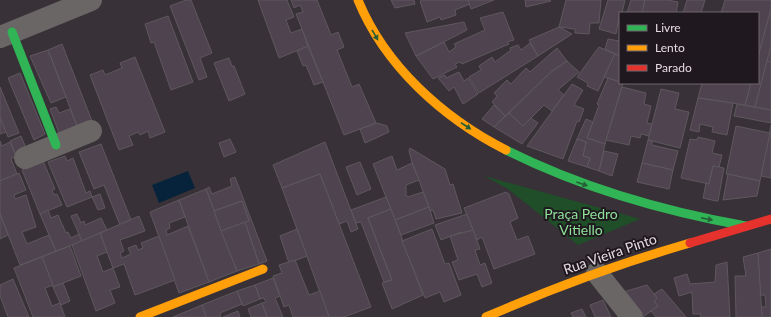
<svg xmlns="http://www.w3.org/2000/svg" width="771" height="317" font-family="Lato,sans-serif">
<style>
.green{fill:#1f4e29}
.water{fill:#07233b}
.building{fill:#504350;stroke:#5e585e}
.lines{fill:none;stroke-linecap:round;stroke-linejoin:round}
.street{stroke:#696665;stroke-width:22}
.fast{stroke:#30b455;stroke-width:9}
.slow{stroke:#ff9f0a;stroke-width:9}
.jam{stroke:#e5322d;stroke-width:9}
.oneway{fill:#275e37}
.labels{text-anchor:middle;stroke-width:4;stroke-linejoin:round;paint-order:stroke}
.park-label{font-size:14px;fill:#8ee299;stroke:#1f181e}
.street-label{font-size:14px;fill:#e4dbe3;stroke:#1f181e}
</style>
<rect width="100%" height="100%" fill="#383138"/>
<polygon class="green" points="484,176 640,219 578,245 508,189"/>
<polygon class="water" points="188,171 195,188 159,203 152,185"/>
<g class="building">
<polygon points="186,0 191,0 212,53 200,58 207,77 199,80 170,6"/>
<polygon points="258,0 287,0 294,17 286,20 291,33 302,29 308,46 279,58"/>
<polygon points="291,0 317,0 331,35 338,32 344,47 337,50 352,87 359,84 376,123 344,135 296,14 303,12 300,5 294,8"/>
<polygon points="391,0 414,0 415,4 395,8"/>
<polygon points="422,0 468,0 470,4 455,10 456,15 441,20 440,17 427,22 420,1"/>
<polygon points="468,0 494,0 471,9"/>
<polygon points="525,0 550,0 551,1 526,7"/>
<polygon points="566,0 601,0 599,23 590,23 589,34 575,33 575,29 559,27"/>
<polygon points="608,0 625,0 622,13 620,13 616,34 599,29"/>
<polygon points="631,0 645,0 642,13 627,13"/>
<polygon points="645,0 668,0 678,2 676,13 642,13"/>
<polygon points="687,0 705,0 701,13 683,13"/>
<polygon points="725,0 771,0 771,9 758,57 758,13 721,13"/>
<polygon points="771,9 771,46 755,107 745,105 751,83 758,83 758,57"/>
<polygon points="503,12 514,40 507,42 509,44 462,64 460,62 455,64 457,67 433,79 416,56 444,42 449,52 456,47 454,44 485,30 480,18"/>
<polygon points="168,16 193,82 171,90 154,42 151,43 145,24"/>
<polygon points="464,22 467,30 416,56 405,33"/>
<polygon points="559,27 572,34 538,56 529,40"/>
<polygon points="620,38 620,56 605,49 608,39 619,41"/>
<polygon points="530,43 538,56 479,93 469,77 481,70 479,66 492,57 495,62 511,50 510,48 518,45 521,50"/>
<polygon points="62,44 92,121 77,126 48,50"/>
<polygon points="308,46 323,82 314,85 306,65 303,66 297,51"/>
<polygon points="771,46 771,62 767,61"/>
<polygon points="599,47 615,54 598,91 587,86 588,83 577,77"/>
<polygon points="557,48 567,61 551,72 505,116 492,102 497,96 494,93 507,80 511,84 526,68 530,72"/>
<polygon points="48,50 66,97 51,103 30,56"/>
<polygon points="615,54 620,56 620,82 604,77"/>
<polygon points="135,57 165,132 150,138 148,131 140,135 138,132 129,136 133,145 119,150 90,75 103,70 105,75 122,68 120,63"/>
<polygon points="229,58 232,66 234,66 245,94 229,101 214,63"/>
<polygon points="567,61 579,72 558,90 564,95 552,111 544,105 523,126 509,113 551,72"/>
<polygon points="767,61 771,62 771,110 755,107"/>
<polygon points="459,72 464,81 468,78 478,94 463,104 454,87 449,91 438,78 445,75 446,78"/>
<polygon points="20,73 45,134 34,140 8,78"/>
<polygon points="608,78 623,83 605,144 587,138 599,105 597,104"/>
<polygon points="702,83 751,83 745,105 698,98"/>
<polygon points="572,84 583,90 574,105 584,109 579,122 577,121 563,159 527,146"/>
<polygon points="0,87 19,133 8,137 0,118"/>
<polygon points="622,87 646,93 644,104 651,106 647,123 652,124 649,136 641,134 640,138 631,136 629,145 606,140"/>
<polygon points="661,89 679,93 675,109 689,112 680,148 648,140"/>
<polygon points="698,98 733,103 727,135 712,132 713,127 700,124 699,132 690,130"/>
<polygon points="737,104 771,110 771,123 734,116"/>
<polygon points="494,105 505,116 494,127 482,119"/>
<polygon points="56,107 59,113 70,109 77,126 59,133 50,109"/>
<polygon points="509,113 523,126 531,118 538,123 522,144 494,127"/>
<polygon points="0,118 6,132 0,134"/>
<polygon points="586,119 593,122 587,138 605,144 599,171 587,167 590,158 583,156 586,142 577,139"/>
<polygon points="377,123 387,126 389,132 365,143 360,129"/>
<polygon points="771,125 771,178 761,176"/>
<polygon points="736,126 770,133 760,181 726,174"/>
<polygon points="21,136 26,148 15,153 10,141"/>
<polygon points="698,137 715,141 712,153 722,155 719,167 713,166 709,184 681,178 690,139 697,140"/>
<polygon points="230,139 236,152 224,157 219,143"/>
<polygon points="577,139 586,142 583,156 590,158 587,167 568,161"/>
<polygon points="648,140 652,141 652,145 678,151 673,170 642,163"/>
<polygon points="0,141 2,146 10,142 16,156 11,159 17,174 0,181"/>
<polygon points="325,142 358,229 351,232 347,221 339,224 320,174 282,188 273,165"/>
<polygon points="101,144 131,220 120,225 104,185 94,189 79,152"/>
<polygon points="410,148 445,169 450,185 453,184 462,213 436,219 433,210 430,211 429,207 412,162 409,151"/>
<polygon points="604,151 618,154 612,176 599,171"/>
<polygon points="65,156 67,161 73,158 86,193 90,191 92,197 67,207 48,162"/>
<polygon points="392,156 397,170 412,163 419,180 406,185 406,195 408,197 423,192 429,207 395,220 373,164"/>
<polygon points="43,161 55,189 52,190 54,195 57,194 62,205 40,214 22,170"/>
<polygon points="360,162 371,189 357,195 346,167"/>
<polygon points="642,163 673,170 669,189 637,182"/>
<polygon points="713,166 724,168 718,201 716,201 703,198 706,183 709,184"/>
<polygon points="19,173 26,190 14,195 15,199 26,195 36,227 22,232 27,244 49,235 56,251 20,265 0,214 0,181"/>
<polygon points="320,174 371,307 344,317 329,317 282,188"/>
<polygon points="728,174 760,181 757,196 723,200"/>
<polygon points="235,177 267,261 259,264 245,222 249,221 242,201 214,211 206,189 209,187 212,194 232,186 230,179"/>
<polygon points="206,189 237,271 209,282 179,200"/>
<polygon points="506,192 509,194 518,218 510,222 517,240 528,236 535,254 494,269 482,237 477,240 464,208"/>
<polygon points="100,194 105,208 98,210 92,197"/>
<polygon points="386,197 391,209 368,218 392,280 384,282 361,222 356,223 351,210"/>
<polygon points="179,200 185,217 169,223 170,228 166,230 167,235 188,226 209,282 179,293 150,212"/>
<polygon points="242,201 249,221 221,231 214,211"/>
<polygon points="429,207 434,223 401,235 395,220"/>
<polygon points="391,209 423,295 392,309 382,283 392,280 368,218"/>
<polygon points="48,210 51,218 58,215 66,233 68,232 71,238 79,234 82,241 56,251 40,214"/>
<polygon points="0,214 8,235 0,239"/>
<polygon points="77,214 81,223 84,221 85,225 101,218 107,230 82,241 71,216"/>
<polygon points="467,214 473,230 462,235 461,232 441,240 435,225"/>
<polygon points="139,216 145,231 120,240 124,251 120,253 122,258 131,254 128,248 136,245 138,250 143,248 141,243 159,236 175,280 135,295 124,264 113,268 100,233"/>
<polygon points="245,222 259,264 237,271 221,231"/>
<polygon points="297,229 307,256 289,263 280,236"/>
<polygon points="432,229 445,264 449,263 461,295 444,302 440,292 425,298 402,241"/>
<polygon points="473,230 480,249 475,250 480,265 485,263 492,283 482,287 477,274 459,280 452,262 458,260 450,236"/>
<polygon points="100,233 107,252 97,256 103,272 113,268 120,287 110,290 115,303 96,311 72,245"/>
<polygon points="70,246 81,276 53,287 42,257"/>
<polygon points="771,249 771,317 762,317 761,307 766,307 765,295 760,295 758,253"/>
<polygon points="758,253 762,317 736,317 735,276 746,276 743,257"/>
<polygon points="42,257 53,285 45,288 52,306 60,303 65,317 33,317 14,268"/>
<polygon points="295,260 309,295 320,291 329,317 293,317 289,305 284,307 273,276 282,273 279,265"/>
<polygon points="727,262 730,317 700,317 701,314 693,314 692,292 679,296 674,278 687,274 690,284 715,282 716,265"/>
<polygon points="273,278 280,296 275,298 283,317 267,317 262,303 266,302 264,298 260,299 255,285"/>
<polygon points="13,279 29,317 8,317 0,296 0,285"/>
<polygon points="63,283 70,301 61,305 53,287"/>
<polygon points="255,285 260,299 243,306 237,291"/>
<polygon points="647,285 657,298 654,301 658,306 643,317 638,317 620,293"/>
<polygon points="662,289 686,317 656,317 651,311 658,306 654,301 657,298 654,294"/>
<polygon points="237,291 242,304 220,313 221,317 206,317 202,305"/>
<polygon points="603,300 611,317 595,317 590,305"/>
<polygon points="262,303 267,317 251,317 248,309"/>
<polygon points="202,305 206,317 173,317"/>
<polygon points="582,309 586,317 573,317 571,313"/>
<polygon points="238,311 240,317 223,317"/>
</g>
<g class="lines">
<g class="street">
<polyline points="0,37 91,0"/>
<polyline points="25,158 91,131"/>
<polyline points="597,273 632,317"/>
</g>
<g class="fast">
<polyline points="12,32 56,145"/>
<path d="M506,150C582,188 662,211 746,226"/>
</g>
<g class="slow">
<path d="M358,0C385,66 443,118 506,150"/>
<polyline points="140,317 263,269"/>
<path d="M486,317C553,288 620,263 690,243"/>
</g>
<polyline class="jam" points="690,243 771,219"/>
</g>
<defs><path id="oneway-solid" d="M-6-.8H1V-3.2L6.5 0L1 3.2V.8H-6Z"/></defs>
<g class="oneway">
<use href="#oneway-solid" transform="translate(375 35) rotate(60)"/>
<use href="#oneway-solid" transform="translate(466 126) rotate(33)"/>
<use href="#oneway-solid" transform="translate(582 184) rotate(19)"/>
<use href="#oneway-solid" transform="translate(707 219) rotate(11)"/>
</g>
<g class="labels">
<g class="park-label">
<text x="581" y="219">Praça Pedro<tspan x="581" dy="16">Vitiello</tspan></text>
</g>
<g class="street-label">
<text transform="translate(610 254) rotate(-19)" y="5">Rua Vieira Pinto</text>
</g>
</g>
<rect x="619" y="12" width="140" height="72" fill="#1f181e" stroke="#6e666d"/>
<rect x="627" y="25" width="20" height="6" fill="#30b455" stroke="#6e666d"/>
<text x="655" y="32" font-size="12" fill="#e4dbe3">Livre</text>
<rect x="627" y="45" width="20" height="6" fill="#ff9f0a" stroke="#6e666d"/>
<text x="655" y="52" font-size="12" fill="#e4dbe3">Lento</text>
<rect x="627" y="65" width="20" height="6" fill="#e5322d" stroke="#6e666d"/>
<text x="655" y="72" font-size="12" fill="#e4dbe3">Parado</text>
</svg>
